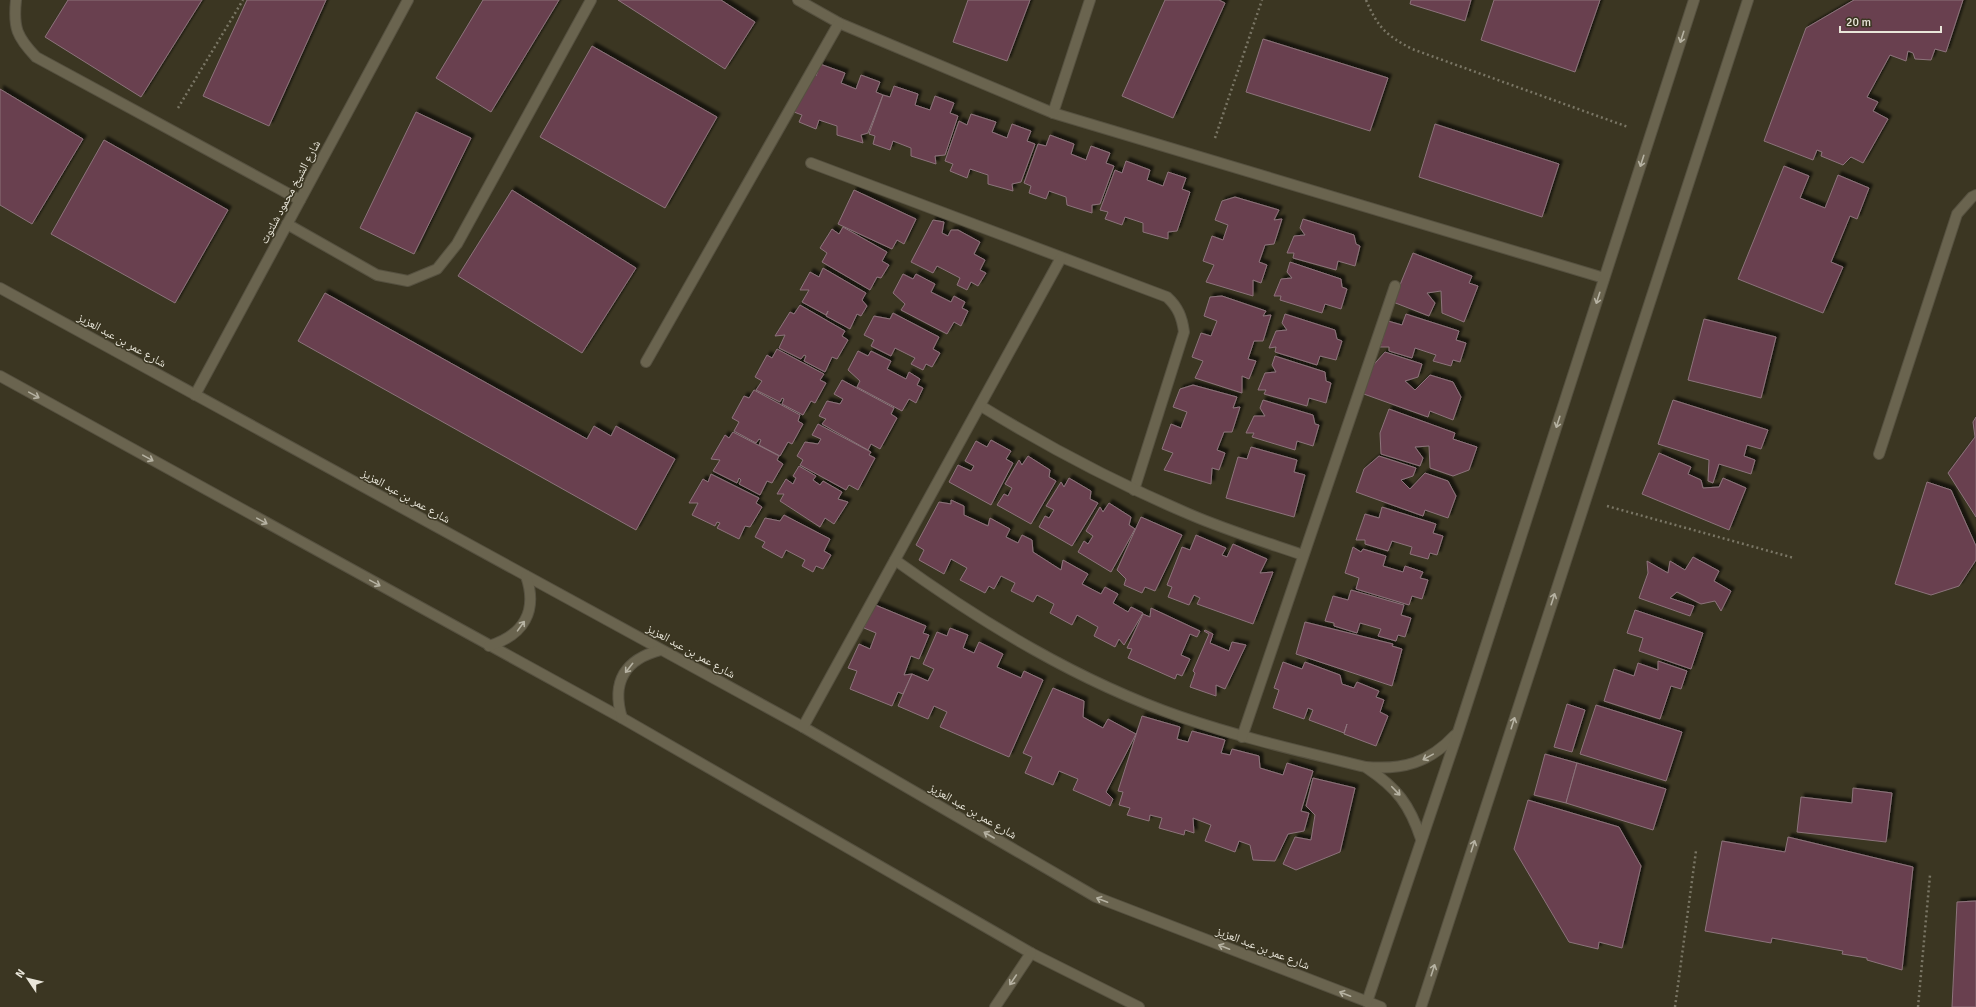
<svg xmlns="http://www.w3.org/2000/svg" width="1976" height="1007" font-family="Signika,'Noto Naskh Arabic',sans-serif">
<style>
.building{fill:#69414f;stroke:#8c737b;filter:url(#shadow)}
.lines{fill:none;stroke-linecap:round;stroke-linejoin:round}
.minor-casing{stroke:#565140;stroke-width:12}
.path{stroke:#7a7665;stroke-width:2.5;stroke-dasharray:2 3;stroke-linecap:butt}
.minor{stroke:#6a644f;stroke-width:10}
.oneway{stroke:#b6b2a2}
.labels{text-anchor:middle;stroke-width:3;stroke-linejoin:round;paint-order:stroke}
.street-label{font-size:12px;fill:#e9e6da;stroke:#3b3622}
</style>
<defs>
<filter id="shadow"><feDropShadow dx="3.5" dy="-3.5" stdDeviation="1" flood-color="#0009"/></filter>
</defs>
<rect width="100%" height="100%" fill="#3b3622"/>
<g class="building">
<polygon points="68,0 202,0 141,97 45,37"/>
<polygon points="247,0 326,0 269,126 203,96"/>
<polygon points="483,0 559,0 491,112 436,78"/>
<polygon points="618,0 721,0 755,22 725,69"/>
<polygon points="968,0 1030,0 1007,61 953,42"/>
<polygon points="1165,0 1219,0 1225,3 1173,118 1122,96"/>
<polygon points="1411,0 1471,0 1465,21 1410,4"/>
<polygon points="1494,0 1600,0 1575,72 1481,40"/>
<polygon points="1854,0 1963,0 1946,52 1935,49 1931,60 1915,59 1913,53 1908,51 1906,61 1890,55 1867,97 1878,102 1873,111 1888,119 1863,163 1851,157 1843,165 1821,156 1822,152 1817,150 1813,160 1764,141 1806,28"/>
<polygon points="1263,39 1388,78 1370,131 1246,92"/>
<polygon points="592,46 717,117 665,208 540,137"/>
<polygon points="820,64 845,73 841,83 856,89 861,75 880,82 876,92 883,95 868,133 861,135 863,143 837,135 837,126 819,120 816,129 799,122 802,115 794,112 813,73 816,76"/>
<polygon points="894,86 918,94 915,105 930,110 935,96 954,103 950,113 958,116 945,155 935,156 936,164 911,156 911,148 893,141 890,150 873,144 875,136 869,134 883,95 890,97"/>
<polygon points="0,89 83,139 32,224 0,205"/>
<polygon points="416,112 471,138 414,254 360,228"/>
<polygon points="971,114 996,122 992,132 1007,138 1012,124 1031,131 1027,141 1035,144 1021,182 1012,184 1013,191 988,184 988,175 970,169 967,178 950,171 953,164 945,161 959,121 967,125"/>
<polygon points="1435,124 1559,164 1542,217 1419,177"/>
<polygon points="1050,135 1074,144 1071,154 1086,160 1091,146 1110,153 1106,163 1114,166 1100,204 1092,205 1092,213 1067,205 1066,197 1049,191 1046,199 1029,193 1031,186 1024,183 1038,144 1046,146"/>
<polygon points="104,140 228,210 175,303 51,234"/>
<polygon points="1126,161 1150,170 1147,180 1163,186 1168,172 1186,178 1182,189 1190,192 1177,231 1168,232 1168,239 1143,232 1143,223 1125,217 1122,225 1105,219 1108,212 1100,210 1115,170 1122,173"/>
<polygon points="1784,166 1809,176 1800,198 1825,208 1838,175 1869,188 1857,219 1850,216 1831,262 1843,267 1823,313 1738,279"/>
<polygon points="512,190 636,268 582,353 458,276"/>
<polygon points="854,190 916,219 904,244 897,240 892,249 838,224"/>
<polygon points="1235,197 1279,210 1274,220 1282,219 1274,244 1265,245 1259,262 1267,265 1261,283 1253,280 1253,296 1206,282 1214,265 1203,261 1212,236 1223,240 1228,225 1215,220 1222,201"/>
<polygon points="1303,219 1354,235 1356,244 1360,246 1355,266 1338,261 1336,270 1293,258 1294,253 1287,253 1294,236 1305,235 1300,228"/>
<polygon points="933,220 944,222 942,233 948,236 951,230 958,230 980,242 974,254 985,260 980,270 986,273 978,286 971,282 967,290 957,285 960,278 937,266 933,273 911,262"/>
<polygon points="843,227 887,252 882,261 889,265 881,278 877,277 870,290 822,262 827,253 820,248 832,229 839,234"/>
<polygon points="1413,253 1472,276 1469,283 1478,286 1464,322 1442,313 1441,291 1427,293 1435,303 1429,316 1393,302"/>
<polygon points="1290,262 1341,279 1342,287 1347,289 1341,309 1325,304 1322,313 1280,300 1281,296 1274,296 1281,279 1292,278 1287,272"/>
<polygon points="823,268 866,293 862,300 867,306 861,316 857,314 850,329 826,316 828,311 826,315 802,302 809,290 800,290 810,272 819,277"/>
<polygon points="903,274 913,279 916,274 935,284 931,292 951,302 954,296 965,302 962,308 968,311 961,326 954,322 947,334 901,310 905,304 893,293"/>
<polygon points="325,293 587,439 594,426 611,436 616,426 675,459 636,530 298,341"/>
<polygon points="1222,296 1266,311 1263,316 1271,315 1263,341 1254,341 1248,359 1256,361 1249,379 1242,376 1242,393 1195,378 1203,361 1192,357 1201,333 1211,336 1217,321 1204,316 1210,297"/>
<polygon points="800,305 845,331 842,336 848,340 837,359 832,357 825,372 804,361 806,356 804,355 801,359 779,348 785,335 775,336 790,312 794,314"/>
<polygon points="893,313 939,337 933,349 940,353 932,367 926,364 923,370 911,364 915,358 895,348 891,356 871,346 874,340 864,335 874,316 890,319"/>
<polygon points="1285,314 1335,330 1337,339 1342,341 1336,360 1320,356 1317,365 1275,352 1276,347 1269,348 1276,331 1287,330 1282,323"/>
<polygon points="1406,314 1459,331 1456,340 1466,343 1460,362 1453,360 1451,366 1433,361 1436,355 1415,348 1412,358 1389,351 1389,347 1380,347 1388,321 1402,325"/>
<polygon points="1704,319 1776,337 1761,398 1688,380"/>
<polygon points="777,349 824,374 820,380 826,383 815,403 811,401 803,415 782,404 784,399 782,398 780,402 756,390 762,381 755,377 767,355 772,358"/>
<polygon points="858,351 868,356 871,351 891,361 887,369 906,379 909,372 920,379 917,385 923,388 916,403 909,399 902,411 857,387 860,381 848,370"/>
<polygon points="1385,352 1422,364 1418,377 1405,381 1415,390 1430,375 1453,382 1461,397 1453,420 1430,411 1428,417 1361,393 1369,370"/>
<polygon points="1275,356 1325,372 1326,381 1331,383 1326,403 1309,398 1307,406 1264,394 1266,390 1258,390 1265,373 1276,372 1272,365"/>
<polygon points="842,380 894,408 891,414 897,418 880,449 871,444 868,450 822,424 826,419 819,416 827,401 840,404 843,399 834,394"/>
<polygon points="1193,385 1237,397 1233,408 1240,407 1232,432 1224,432 1217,450 1225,453 1219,470 1212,468 1211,484 1164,470 1173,453 1162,449 1171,424 1181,428 1187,412 1173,407 1180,389"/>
<polygon points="754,390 800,415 798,421 803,424 792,444 788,442 780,456 759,445 761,440 759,439 756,443 734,431 739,422 732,418 744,396 749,398"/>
<polygon points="1263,400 1313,415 1315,424 1319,425 1313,446 1297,441 1295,450 1252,437 1254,433 1246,433 1254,416 1265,416 1260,408"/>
<polygon points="1673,400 1768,430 1761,449 1747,445 1744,456 1755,460 1751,474 1719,464 1713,483 1708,481 1709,460 1658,444"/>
<polygon points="1389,409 1455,433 1453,439 1477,447 1469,470 1453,476 1430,468 1429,446 1415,447 1423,458 1420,466 1381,454 1380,433"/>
<polygon points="1976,417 1976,517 1948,473 1975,437 1973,422"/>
<polygon points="818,424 871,452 869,455 875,458 858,490 849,485 846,490 800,465 803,460 797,456 805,442 818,444 821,439 812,435"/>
<polygon points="733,432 779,456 777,460 783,464 772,483 767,481 760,495 739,484 741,480 739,478 737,483 713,471 720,460 711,459 725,435 729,438"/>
<polygon points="991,440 1011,451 1006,459 1013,463 991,505 949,482 958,465 971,471 974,466 965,461 976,441 987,447"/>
<polygon points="1251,447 1297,460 1294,472 1305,475 1294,517 1226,498 1238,457 1247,459"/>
<polygon points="1659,453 1691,467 1688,474 1701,480 1703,488 1719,487 1723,478 1746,488 1729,530 1642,494"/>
<polygon points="1028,456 1050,470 1049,477 1056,481 1031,524 997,505 1004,494 1008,496 1012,488 1005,484 1019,460 1022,465"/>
<polygon points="1379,456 1416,468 1413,476 1401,480 1410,489 1425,473 1448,481 1456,496 1448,518 1425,510 1423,516 1356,492 1364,469"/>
<polygon points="799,466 816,476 813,480 820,485 823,481 842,492 838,499 848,502 834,524 825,518 820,527 780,501 784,494 777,494 786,479 793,484 796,478 793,476"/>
<polygon points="711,474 759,498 756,503 762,507 750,527 745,526 739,539 717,528 720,523 717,522 715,526 692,515 698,503 689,503 703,479 708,482"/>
<polygon points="1069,478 1091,491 1090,499 1098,503 1072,546 1039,527 1045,516 1049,518 1054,510 1046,506 1061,482 1064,487"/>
<polygon points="1927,482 1951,490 1976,546 1976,560 1959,586 1931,595 1895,584"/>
<polygon points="951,500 964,506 964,515 988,526 990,518 1010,529 1006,537 1018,543 1022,535 1032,540 1033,552 1061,570 1063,560 1088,574 1082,584 1101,594 1105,587 1118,594 1113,603 1128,612 1131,607 1143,613 1124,645 1119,639 1115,647 1094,636 1098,627 1077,615 1072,625 1050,613 1054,604 1037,595 1033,602 1011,591 1015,583 1001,576 994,589 989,586 985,593 960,580 967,568 951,559 944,574 919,560 924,550 916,545 939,502 951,504"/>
<polygon points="1109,503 1131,517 1129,525 1135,529 1111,572 1078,552 1084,541 1088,544 1093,536 1086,531 1100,507 1103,512"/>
<polygon points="1382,507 1436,524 1433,533 1443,536 1437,555 1430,553 1428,559 1410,554 1412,547 1392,541 1388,551 1365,544 1365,540 1356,540 1365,514 1379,518"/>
<polygon points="784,515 830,539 824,551 831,555 823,569 816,566 813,572 802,566 805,560 786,550 782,558 762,547 765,542 755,537 765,518 780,521"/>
<polygon points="1141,517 1182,535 1155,591 1145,587 1142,593 1124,585 1126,579 1117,570"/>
<polygon points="1196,535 1226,548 1222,555 1227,557 1233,544 1267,559 1260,573 1273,572 1253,624 1197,604 1200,598 1194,595 1189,605 1168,597 1172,587 1167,585 1182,547 1190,550"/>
<polygon points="1353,547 1361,552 1363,549 1386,556 1383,566 1403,572 1405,566 1423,572 1420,578 1428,580 1422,599 1412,596 1409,605 1356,589 1359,578 1345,573"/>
<polygon points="1693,557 1719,571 1714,581 1731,591 1721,611 1715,601 1701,604 1677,592 1670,598 1694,606 1690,616 1639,598 1648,573 1647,561 1668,573 1670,561 1685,570"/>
<polygon points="1351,590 1404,605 1401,615 1411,618 1405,637 1398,635 1396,641 1378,636 1381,629 1360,623 1357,633 1334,626 1334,623 1325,621 1333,596 1348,600"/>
<polygon points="873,604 926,626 923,633 929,635 919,659 911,656 904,675 912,674 903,694 898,692 892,706 850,689 857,671 848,668 859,644 870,649 876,633 864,628"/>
<polygon points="1151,608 1200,631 1197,637 1190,634 1181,655 1190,659 1182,676 1177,674 1175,679 1128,658 1132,649 1127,648 1143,614 1150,617"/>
<polygon points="1635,610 1703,633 1691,669 1639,651 1643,638 1627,633"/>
<polygon points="1305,622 1393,644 1392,646 1402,649 1392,686 1296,654"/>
<polygon points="950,628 968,635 963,648 974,653 979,642 1003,654 997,667 1021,678 1024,671 1043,680 1009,757 940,727 947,712 934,706 928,719 898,706 912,674 928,681 934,669 923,664 937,632 947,636"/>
<polygon points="1205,630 1213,634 1210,643 1229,651 1232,642 1246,645 1225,689 1216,685 1216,696 1190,687 1195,673 1193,671 1209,634 1204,631"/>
<polygon points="1658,661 1687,671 1681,689 1671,686 1660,719 1604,701 1614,669 1634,676 1638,663 1658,670"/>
<polygon points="1283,662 1302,669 1305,662 1340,675 1342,684 1354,688 1357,682 1379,691 1376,697 1384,700 1380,712 1388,716 1376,746 1344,734 1347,724 1344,733 1309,720 1313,710 1308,708 1304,719 1273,708 1279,690 1274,688"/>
<polygon points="1053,688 1084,701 1083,717 1103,728 1108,719 1136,734 1106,792 1113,799 1110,806 1073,790 1078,779 1059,771 1053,785 1025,773 1032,757 1023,753"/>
<polygon points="1567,704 1585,710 1572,752 1554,747"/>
<polygon points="1596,705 1682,732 1666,781 1580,754"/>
<polygon points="1142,716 1180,727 1177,739 1188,742 1192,731 1225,740 1221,753 1230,755 1232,749 1259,756 1260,768 1283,775 1287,763 1313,771 1301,811 1309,813 1304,831 1288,834 1275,861 1253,860 1250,845 1239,841 1235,852 1205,841 1211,825 1193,818 1194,833 1185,830 1184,835 1159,828 1162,818 1150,815 1149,821 1127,815 1130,808 1119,805 1123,792 1118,791"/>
<polygon points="1545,754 1577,763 1566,803 1534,795"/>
<polygon points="1577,763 1666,789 1653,830 1566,803"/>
<polygon points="1313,778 1355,788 1340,852 1296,870 1283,864 1295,837 1311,840 1315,815 1306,806"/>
<polygon points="1853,788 1892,793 1886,842 1797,832 1801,797 1852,803"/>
<polygon points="1528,800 1619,827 1641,866 1622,948 1599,942 1598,949 1569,942 1514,849"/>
<polygon points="1788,837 1913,867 1902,970 1867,960 1867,958 1842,954 1843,951 1772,938 1771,943 1705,931 1722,841 1785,852"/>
<polygon points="1976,901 1976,1007 1952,1007 1957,902"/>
</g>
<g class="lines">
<defs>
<g id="minor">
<path d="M16,0C13,28 17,37 36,57L300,200"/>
<polyline points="798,0 839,23 1053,113 1604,278"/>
<polyline points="1053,113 1090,0"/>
<path d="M811,163L1167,297C1178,307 1182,317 1184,332L1134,490"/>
<polyline points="287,224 377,275 408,281 437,269 457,244 591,0"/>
<polyline points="0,288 803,727 1096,897 1381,1007"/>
<polyline points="646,362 839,23"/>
<polyline points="0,376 622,718 1031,953 1139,1007"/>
<polyline points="195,395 408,0"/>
<path d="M981,406C1048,447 1116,483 1189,514C1226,530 1265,542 1303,555"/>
<polyline points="1879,454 1957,214 1972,197 1976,195"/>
<path d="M895,560C984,624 1078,681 1181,717C1242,738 1304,752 1366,767C1403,770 1429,763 1455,735"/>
<path d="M489,646C524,635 538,611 526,576"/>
<path d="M622,718C611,682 625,659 661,650"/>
<polyline points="803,727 1061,258"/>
<polyline points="1242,737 1395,286"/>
<path d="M1367,768C1397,788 1410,805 1421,839"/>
<polyline points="1367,1002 1458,732 1694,0"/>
<polyline points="995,1007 1031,953"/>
<polyline points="1421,1007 1748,0"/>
</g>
</defs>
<use href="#minor" class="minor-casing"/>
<g class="path">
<path d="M1366,0C1378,28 1386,35 1412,49L1628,127"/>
<polyline points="178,108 243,0"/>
<polyline points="1215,138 1262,0"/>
<polyline points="1607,506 1794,558"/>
<polyline points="1675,1007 1696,851"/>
<polyline points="1918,1007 1930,875"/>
</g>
<use href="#minor" class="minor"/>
</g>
<defs><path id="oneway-shaft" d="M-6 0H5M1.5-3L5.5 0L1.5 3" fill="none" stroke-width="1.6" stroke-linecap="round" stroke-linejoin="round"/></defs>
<g class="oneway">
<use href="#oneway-shaft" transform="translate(1682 37) rotate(108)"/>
<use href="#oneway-shaft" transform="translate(1642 161) rotate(108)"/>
<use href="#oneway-shaft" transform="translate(1598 298) rotate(108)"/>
<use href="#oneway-shaft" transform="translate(34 395) rotate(29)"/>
<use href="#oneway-shaft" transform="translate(1558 422) rotate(108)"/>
<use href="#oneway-shaft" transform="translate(148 458) rotate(29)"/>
<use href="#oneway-shaft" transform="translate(262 521) rotate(29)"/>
<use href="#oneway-shaft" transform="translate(375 583) rotate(29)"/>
<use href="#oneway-shaft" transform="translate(1553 599) rotate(-72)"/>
<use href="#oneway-shaft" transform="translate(521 626) rotate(-54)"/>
<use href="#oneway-shaft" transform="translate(629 668) rotate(128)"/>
<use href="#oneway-shaft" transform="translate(1513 723) rotate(-72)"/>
<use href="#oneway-shaft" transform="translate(1428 757) rotate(151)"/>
<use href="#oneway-shaft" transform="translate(1396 791) rotate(46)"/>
<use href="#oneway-shaft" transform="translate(989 835) rotate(-150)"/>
<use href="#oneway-shaft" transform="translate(1473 846) rotate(-72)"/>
<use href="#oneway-shaft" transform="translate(1102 900) rotate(-159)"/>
<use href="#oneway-shaft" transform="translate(1224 947) rotate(-159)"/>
<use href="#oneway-shaft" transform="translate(1433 970) rotate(-72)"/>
<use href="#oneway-shaft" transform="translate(1013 980) rotate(124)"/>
<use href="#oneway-shaft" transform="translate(1345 994) rotate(-159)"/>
</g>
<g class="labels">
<g class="street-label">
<text transform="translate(290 192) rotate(-62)" y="4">شارع الشيخ محمود شلتوت</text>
<text transform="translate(122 340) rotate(29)" y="4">شارع عمر بن عبد العزيز</text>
<text transform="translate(406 496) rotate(29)" y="4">شارع عمر بن عبد العزيز</text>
<text transform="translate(691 651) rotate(29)" y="4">شارع عمر بن عبد العزيز</text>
<text transform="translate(973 811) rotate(30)" y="4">شارع عمر بن عبد العزيز</text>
<text transform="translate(1263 948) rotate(21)" y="4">شارع عمر بن عبد العزيز</text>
</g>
</g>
<g transform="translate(28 979) rotate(305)" stroke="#3b3622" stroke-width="3" paint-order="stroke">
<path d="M0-3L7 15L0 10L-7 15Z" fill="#e9e6da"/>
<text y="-6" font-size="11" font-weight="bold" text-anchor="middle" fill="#e9e6da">N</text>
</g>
<path d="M1840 26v6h101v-6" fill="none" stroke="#e9e6da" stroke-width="2"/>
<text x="1846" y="26" font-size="12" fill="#e9e6da" stroke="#3b3622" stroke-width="3" paint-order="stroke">20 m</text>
</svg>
